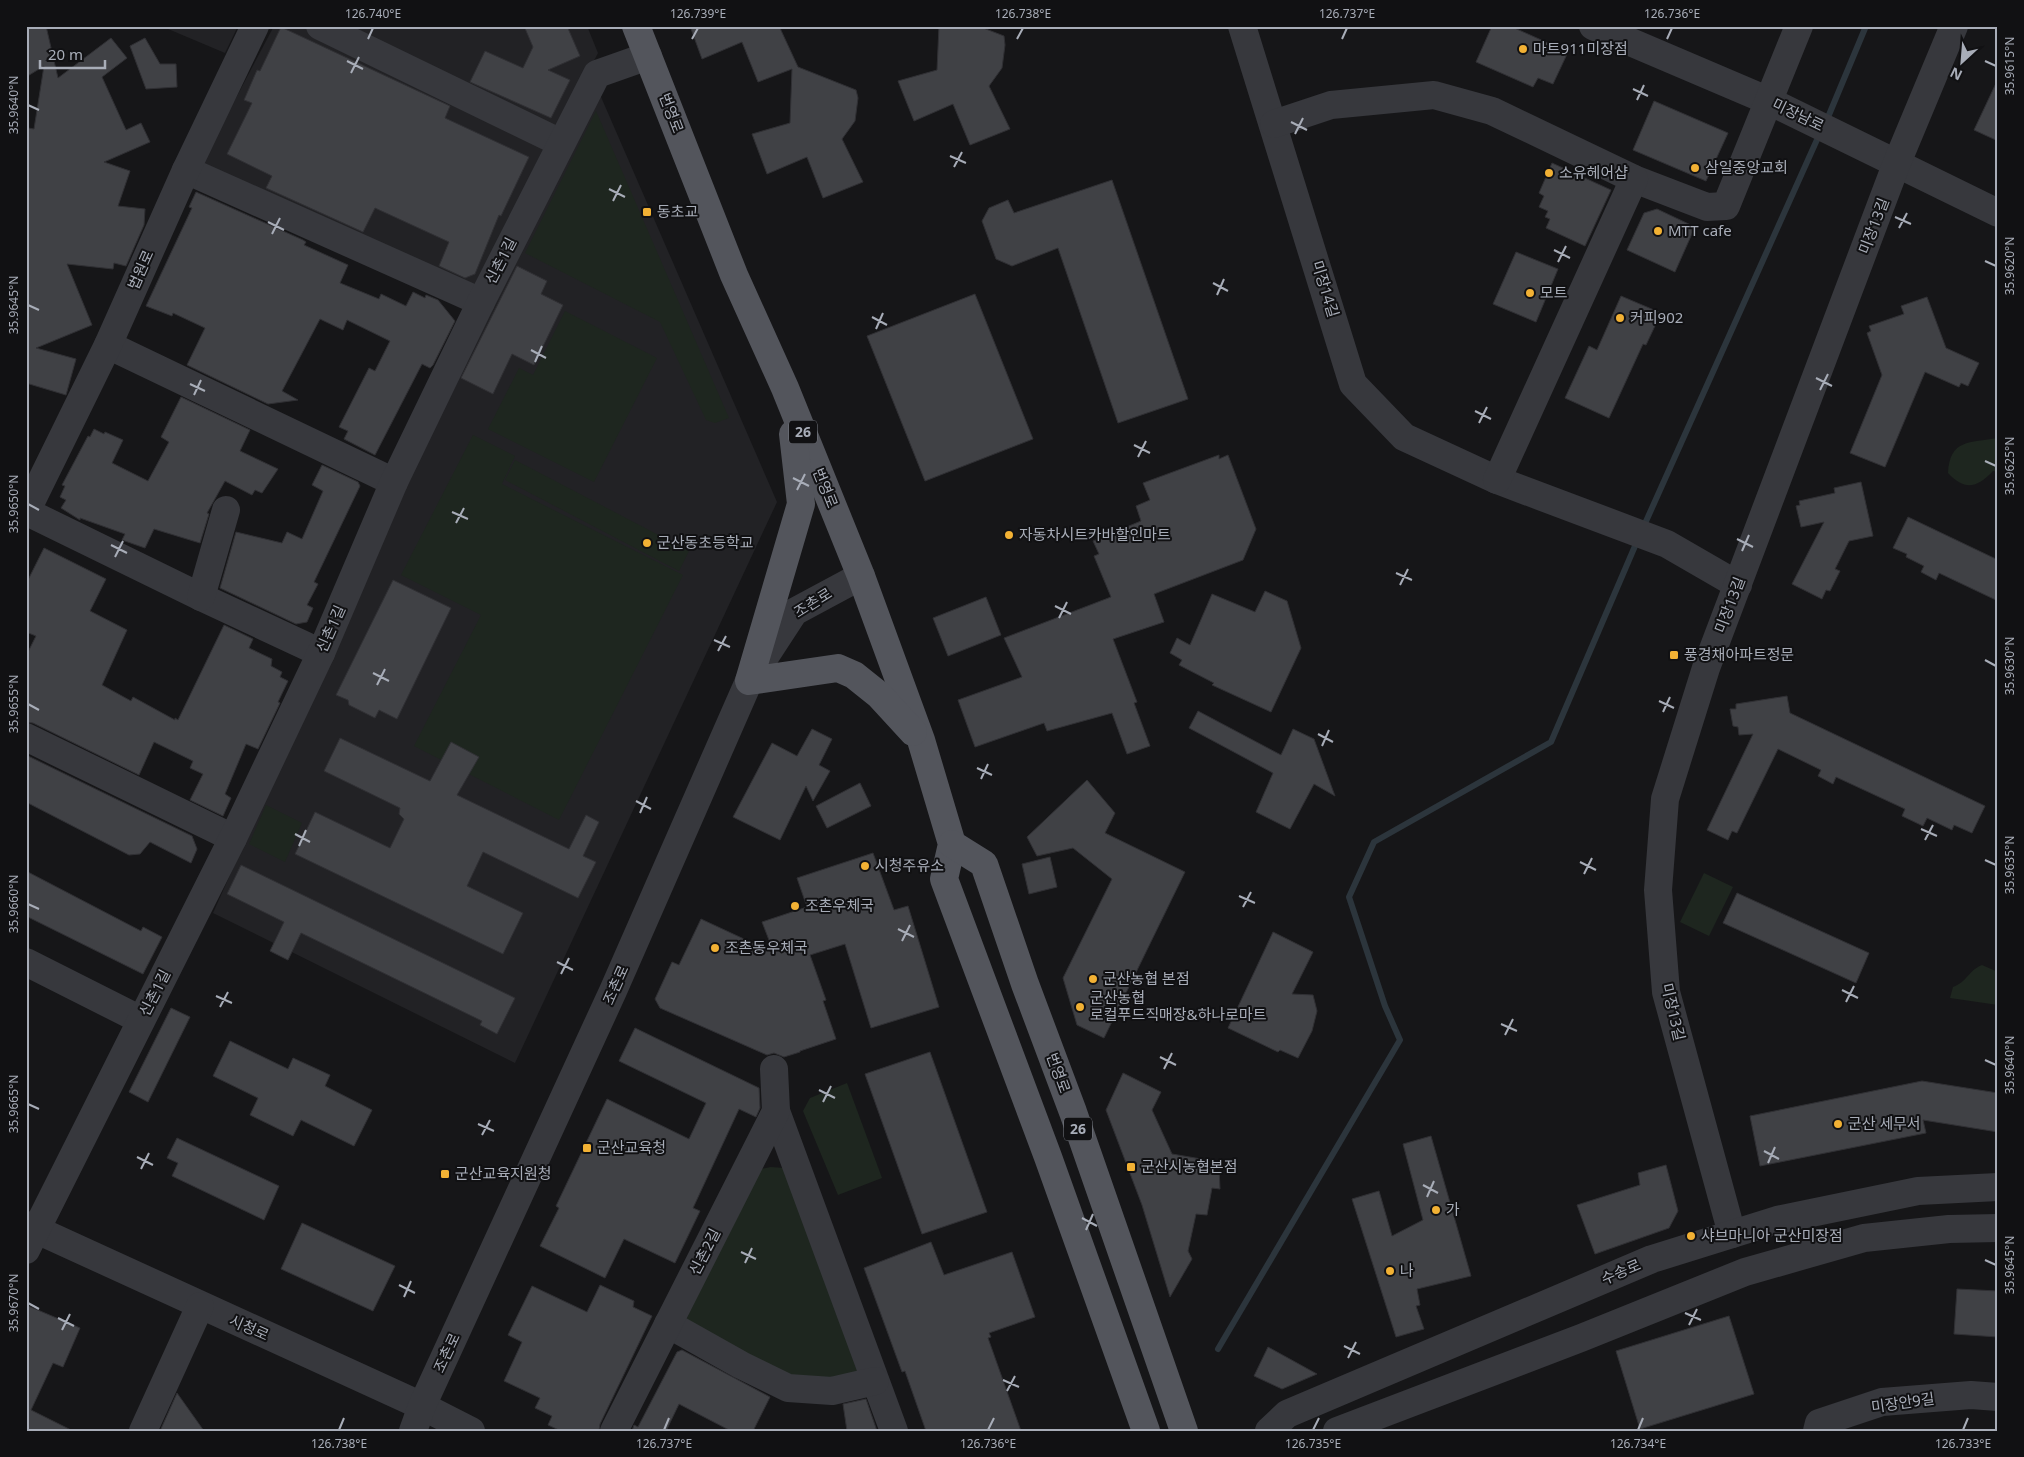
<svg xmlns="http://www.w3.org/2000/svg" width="2024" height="1457" font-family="'Noto Sans','Noto Sans KR',sans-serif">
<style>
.built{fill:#222225}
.green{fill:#1e261f}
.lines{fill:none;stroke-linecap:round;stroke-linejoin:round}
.stream{stroke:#2c353c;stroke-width:6}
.building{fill:#404145;stroke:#303034}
.minor{stroke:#37383d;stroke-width:28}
.major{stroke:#53555c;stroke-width:28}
.ticks{fill:none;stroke:#a8adb8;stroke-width:2}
.poi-dot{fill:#f2b134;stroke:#111113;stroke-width:2}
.labels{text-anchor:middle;stroke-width:4;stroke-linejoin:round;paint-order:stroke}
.shield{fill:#111113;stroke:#7b7e86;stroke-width:1}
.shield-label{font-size:14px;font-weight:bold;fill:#a8adb8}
.poi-label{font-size:15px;fill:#a8adb8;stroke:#111113;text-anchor:start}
.street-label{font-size:15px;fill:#a8adb8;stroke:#111113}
.neatline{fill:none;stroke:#a8adb8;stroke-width:2}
.ticks-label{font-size:12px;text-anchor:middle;fill:#a8adb8}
</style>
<rect width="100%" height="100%" fill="#161618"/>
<g class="built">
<polygon points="161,26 238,26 225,53"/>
<polygon points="274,26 587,26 598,53 465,307 190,185"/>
<polygon points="598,90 777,502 515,1063 213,913 443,399"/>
</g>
<g class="green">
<polygon points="596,111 729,418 715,423 706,420 660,322 525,253"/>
<polygon points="565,311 657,358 594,482 488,429 519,368 533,375"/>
<polygon points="473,435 515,456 502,484 683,575 559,820 414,746 481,615 401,575"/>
<path d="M1998,438V472L1993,471C1977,488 1965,491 1948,473C1950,439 1969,443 1998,438Z"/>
<polygon points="515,460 689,551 679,571 505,480"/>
<polygon points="266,805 302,823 285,862 249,844"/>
<polygon points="1704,873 1733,887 1709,936 1680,922"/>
<path d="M1982,965L1998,972V1005L1950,998L1953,987C1967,982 1969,970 1982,965Z"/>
<polygon points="847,1083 882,1178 838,1195 803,1111 810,1098"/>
<polygon points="771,1167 784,1168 860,1363 857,1377 792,1381 686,1321 689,1310 761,1169"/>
</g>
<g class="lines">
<g class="stream">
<polyline points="1826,122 1866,26"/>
<polyline points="1643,528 1820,133"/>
<polyline points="1218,1349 1400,1040 1385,1006 1349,897 1374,842 1551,742 1638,539"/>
</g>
</g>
<g class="building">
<polygon points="26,26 46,26 58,78 111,38 127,58 102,77 126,130 141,123 150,142 104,162 130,171 118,206 145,209 144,225 126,266 114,263 113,269 67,264 92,325 36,348 76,359 66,395 26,383 26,147 28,128 34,129 44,66 26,77"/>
<polygon points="524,26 567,26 580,56 548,70 570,80 551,118 470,82 485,51 523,68 533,47"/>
<polygon points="690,26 779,26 798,67 856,90 858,98 855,121 842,139 863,182 823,198 807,157 767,174 752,134 790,123 792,69 758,82 742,42 702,59"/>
<polygon points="939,26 978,26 1004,36 1005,45 1002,68 989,86 1010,129 970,145 953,104 914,121 898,81 937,70"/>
<polygon points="1492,26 1510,26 1568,52 1553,84 1538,78 1533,87 1476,62"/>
<polygon points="281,27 450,106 445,118 529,157 501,216 499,215 475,274 465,278 439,266 449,242 375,208 363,232 266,188 272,176 227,154 252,103 244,100 257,70 260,71"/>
<polygon points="145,38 160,64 176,64 177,87 146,89 130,46"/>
<polygon points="1998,79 1998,141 1974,130"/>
<polygon points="1654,101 1728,133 1706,181 1633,150"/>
<polygon points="1552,163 1611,190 1585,246 1546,228 1550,219 1545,217 1548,211 1539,207 1544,196 1539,193"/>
<polygon points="1112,180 1188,399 1118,423 1058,248 1012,266 996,259 982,221 989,208 1008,200 1014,213"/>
<polygon points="196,192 303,240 306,242 304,245 348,265 340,283 379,299 381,294 406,306 413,292 425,298 426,295 438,300 455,321 433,365 430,368 422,364 375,455 344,439 348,431 339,427 369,368 375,371 390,341 347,320 343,330 320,319 282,391 298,400 268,404 187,365 205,328 173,313 172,316 146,306 192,208 189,207"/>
<polygon points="1657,209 1695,227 1675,272 1627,250 1644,213"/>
<polygon points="1516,252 1558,269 1536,322 1493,304"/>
<polygon points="517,266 547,281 541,294 563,305 534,365 512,354 493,394 461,378"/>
<polygon points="975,294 1033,439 925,481 867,336"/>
<polygon points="1621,296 1661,313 1646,345 1643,344 1609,418 1565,398 1589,346 1597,350"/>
<polygon points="1927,297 1946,348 1979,363 1968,386 1961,383 1959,387 1925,372 1885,467 1850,453 1882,375 1867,333 1871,331 1869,326 1904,314 1901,306"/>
<polygon points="181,397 250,430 240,451 278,469 262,493 255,490 252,495 225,481 207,513 209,514 200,543 154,529 145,548 122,540 125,534 80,518 80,520 61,508 66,500 60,497 65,486 62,485 88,436 90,437 94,429 104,434 105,432 123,440 112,463 148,481 169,442 161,437"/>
<polygon points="1219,455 1219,459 1228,455 1256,529 1243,560 1154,594 1164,622 1113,639 1137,702 1134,703 1150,746 1127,754 1112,713 1047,731 1044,723 975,747 958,700 1022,677 1004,638 1111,597 1094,556 1099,554 1093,541 1141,521 1136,506 1150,500 1143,483"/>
<polygon points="322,465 358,482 360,486 314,582 318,584 307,605 313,608 307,622 296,624 220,588 236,532 282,543 287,532 302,539 323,491 312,485"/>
<polygon points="1861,482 1873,536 1849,541 1835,569 1840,571 1830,591 1826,590 1822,599 1792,584 1824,522 1801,527 1796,506 1800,505 1799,501 1835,493 1834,488"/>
<polygon points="1908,517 1998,560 1998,601 1939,573 1936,580 1921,572 1924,566 1906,557 1907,554 1893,548"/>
<polygon points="44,548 106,579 90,611 127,630 102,685 131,701 133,697 175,720 175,718 178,720 224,625 253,639 249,648 272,659 271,666 282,672 280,677 288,681 278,702 280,703 258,749 246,744 225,794 231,798 223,816 190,800 203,774 190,768 193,761 154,742 139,775 33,723 26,722 26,656 36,636 26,632 26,584"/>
<polygon points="393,580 451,608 397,719 379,710 375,718 349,705 348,700 336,695"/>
<polygon points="1265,591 1287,601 1301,648 1271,712 1212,685 1214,683 1179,665 1182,660 1170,653 1177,638 1190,645 1212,594 1255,612"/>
<polygon points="986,597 1001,635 948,656 933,618"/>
<polygon points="1787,696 1790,713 1985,806 1972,833 1954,825 1952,830 1927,818 1923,826 1902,816 1905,809 1836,777 1833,784 1818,776 1821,770 1778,749 1737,833 1732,831 1728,840 1707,830 1753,734 1739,735 1738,727 1733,726 1730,709 1736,709 1736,704"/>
<polygon points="1198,711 1281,755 1293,729 1314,739 1335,796 1314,784 1290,829 1256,812 1273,773 1189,728"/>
<polygon points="812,729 832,739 819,765 830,771 813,801 806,786 780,840 733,817 772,743 797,756"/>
<polygon points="340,738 430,781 451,742 479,757 457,795 569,849 586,815 599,822 583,856 596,862 578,898 483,852 467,886 523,913 503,954 295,854 315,812 390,848 404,819 399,814 400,808 324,771"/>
<polygon points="26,755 192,836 197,849 191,863 150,842 140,854 129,855 26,802"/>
<polygon points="1087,780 1115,813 1105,833 1185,872 1104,1038 1077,1025 1063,978 1112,879 1073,848 1037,856 1027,837"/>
<polygon points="860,783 871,806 827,828 816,806"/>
<polygon points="873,853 894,910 908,906 939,1007 871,1028 845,944 810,955 826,1000 823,1001 836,1039 800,1051 800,1052 784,1057 774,1053 767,1055 660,1008 655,999 672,962 679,965 701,919 774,953 762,922 807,907 797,878"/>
<polygon points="1050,857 1057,887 1029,894 1022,864"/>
<polygon points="241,865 515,998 497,1034 480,1025 482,1021 301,933 288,960 270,951 284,922 227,894"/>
<polygon points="26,871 141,931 143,927 162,937 143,974 26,916"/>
<polygon points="1737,893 1869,953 1856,983 1723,923"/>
<polygon points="1273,932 1313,952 1292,994 1313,995 1317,1011 1312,1031 1298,1058 1280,1050 1278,1052 1228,1028"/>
<polygon points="171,1008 190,1017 148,1102 129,1092"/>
<polygon points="635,1028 759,1088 760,1108 756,1117 739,1109 693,1208 700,1211 675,1263 624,1239 605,1278 540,1246 559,1208 556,1206 607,1099 689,1139 706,1103 619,1061"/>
<polygon points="230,1041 288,1069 293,1058 330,1075 325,1086 372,1110 354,1146 301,1120 293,1136 250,1115 258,1098 213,1076"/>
<polygon points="930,1052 987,1212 922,1234 865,1074"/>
<polygon points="1123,1073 1161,1092 1152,1110 1172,1154 1207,1160 1206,1165 1219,1167 1220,1189 1212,1188 1207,1215 1196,1214 1188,1251 1192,1259 1170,1297 1142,1205 1106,1110"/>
<polygon points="1922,1081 1998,1093 1998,1132 1923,1120 1926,1133 1760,1166 1750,1116"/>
<polygon points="1431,1136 1471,1276 1417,1289 1420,1305 1416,1306 1424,1329 1396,1337 1352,1199 1379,1191 1392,1236 1423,1220 1403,1144"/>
<polygon points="177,1138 279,1186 264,1220 172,1176 178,1163 167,1158"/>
<polygon points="1666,1165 1678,1211 1669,1228 1595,1254 1577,1205 1640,1185 1638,1173"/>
<polygon points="302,1223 395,1266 373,1311 281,1269"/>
<polygon points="931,1242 944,1275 1012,1252 1035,1317 989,1333 991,1337 988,1338 1021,1431 926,1431 905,1371 902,1372 864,1268"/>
<polygon points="600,1285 634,1301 633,1307 652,1316 600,1424 599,1431 561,1431 548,1425 552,1416 535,1408 540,1398 504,1381 522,1342 508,1335 532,1286 587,1312"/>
<polygon points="1957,1289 1998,1291 1998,1337 1954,1334"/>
<polygon points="26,1305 80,1328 63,1367 53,1363 31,1410 73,1431 26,1431"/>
<polygon points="1729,1316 1754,1394 1640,1429 1616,1351"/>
<polygon points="1268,1347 1317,1374 1282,1389 1254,1376"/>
<polygon points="682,1350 770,1397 753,1431 731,1431 679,1404 666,1431 632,1431 634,1425 638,1427 677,1352"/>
<polygon points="177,1393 204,1431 160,1431"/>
<polygon points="866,1399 877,1431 847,1431 843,1404"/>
</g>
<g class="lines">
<g class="minor">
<polyline points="320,26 561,143"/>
<polyline points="1242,26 1353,384 1404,437 1497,480 1667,544 1738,585"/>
<polyline points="1593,26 1769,101 1998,213"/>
<polyline points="1274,124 1331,105 1434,95 1492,111 1634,179 1707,207 1726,206 1799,26"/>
<polyline points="186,170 481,302"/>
<polyline points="108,345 394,482"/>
<polyline points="1497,480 1634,179"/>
<polyline points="26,512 108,345 186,170 255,26"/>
<polyline points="27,512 201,597 321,653"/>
<polyline points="201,597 226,510"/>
<polyline points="26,737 233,838"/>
<polyline points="26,962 141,1020"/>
<polyline points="776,1111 894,1431"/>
<polyline points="26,1225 422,1406 471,1431"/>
<polyline points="1732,1234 1666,992 1658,890 1665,799 1706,668 1896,165 1954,26"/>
<polyline points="26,1250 233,838 321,653 394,482 481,302 597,74 648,56"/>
<polyline points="668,1324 741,1365 788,1388 832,1391 875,1381"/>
<polyline points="143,1431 200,1306"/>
<polyline points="413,1431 422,1406 613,991 749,681 794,612 861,576"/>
<polyline points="614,1431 776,1111 774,1069"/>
<polyline points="1269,1431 1287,1414 1652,1259 1777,1220 1918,1191 1998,1187"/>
<polyline points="1337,1431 1581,1338 1745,1272 1864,1238 1949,1229 1998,1228"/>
<polyline points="1817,1431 1819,1423 1882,1402 1971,1395 1998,1397"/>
</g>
<g class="major">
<polyline points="636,26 734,275 785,388 861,576 921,740 952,844 944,879 1048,1157 1146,1431"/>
<polyline points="793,434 801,504 749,681 838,668 854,675 879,695 913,732"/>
<polyline points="952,844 984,864 1025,984 1073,1112 1184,1431"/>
</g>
</g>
<path class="ticks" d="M368,39L373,28M692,39L698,28M1017,39L1023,28M1342,39L1347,28M1667,39L1672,28M347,61L363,69M1985,61L1996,66M351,73L359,57M1633,89L1648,96M1637,100L1644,85M28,105L39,110M1291,122L1307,130M1295,134L1303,118M950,156L966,163M954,167L962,152M609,189L625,197M613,201L621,185M1895,217L1911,224M268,222L284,230M1899,228L1907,213M272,234L280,218M1554,250L1570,258M1985,261L1996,266M1558,262L1566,246M1213,283L1228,291M1217,295L1224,279M28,305L39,310M872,317L887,325M876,329L883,313M531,350L546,358M535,362L542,346M1816,378L1832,386M190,384L205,391M1820,390L1828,374M194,395L201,380M1475,411L1491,419M1479,423L1487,407M1134,445L1150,453M1138,457L1146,441M1985,461L1996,466M793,478L809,486M797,490L805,474M28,504L39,510M452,512L468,519M456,523L464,508M1737,539L1753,547M111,545L127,553M1742,551L1749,535M115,557L123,541M1396,573L1412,580M1400,585L1408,569M1055,606L1071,614M1059,618L1067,602M714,640L730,647M718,651L726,636M1985,660L1996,666M373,673L389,681M377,685L385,669M1659,701L1674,708M28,704L39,710M1663,712L1670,697M1318,734L1333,742M1322,746L1329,730M977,768L992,775M981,779L988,764M636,801L651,809M640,813L647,797M1921,829L1937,836M295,834L310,842M1925,840L1933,825M299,846L306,830M1985,860L1996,865M1580,862L1596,870M1584,874L1592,858M1239,896L1255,903M28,904L39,909M1243,907L1251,892M898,929L914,937M902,941L910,925M557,962L573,970M561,974L569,958M1842,990L1858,998M216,996L232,1003M1846,1002L1854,986M220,1007L228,992M1501,1024L1517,1031M1505,1035L1513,1019M1160,1057L1176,1065M1985,1060L1996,1065M1164,1069L1172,1053M819,1090L835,1098M823,1102L831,1086M28,1104L39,1109M478,1124L494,1131M482,1135L490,1120M1764,1151L1779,1159M137,1157L153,1165M1768,1163L1775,1147M141,1169L149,1153M1423,1185L1438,1193M1427,1197L1434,1181M1082,1218L1097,1226M1086,1230L1093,1214M741,1252L756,1259M1985,1260L1996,1265M745,1263L752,1248M399,1285L415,1293M404,1297L411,1281M28,1303L39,1309M1685,1313L1701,1320M58,1318L74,1326M1689,1325L1697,1309M62,1330L70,1314M1344,1346L1360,1354M1348,1358L1356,1342M1003,1380L1019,1387M1007,1391L1015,1376M339,1430L344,1418M664,1430L669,1418M988,1430L994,1418M1313,1430L1319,1418M1638,1430L1643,1418M1963,1430L1968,1418"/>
<g class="poi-dot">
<circle cx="1523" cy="49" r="5"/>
<circle cx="1695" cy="168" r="5"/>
<circle cx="1549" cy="173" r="5"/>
<rect x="642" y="207" width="10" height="10" rx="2.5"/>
<circle cx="1658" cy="231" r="5"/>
<circle cx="1530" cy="293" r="5"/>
<circle cx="1620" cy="318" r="5"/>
<circle cx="1009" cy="535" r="5"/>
<circle cx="647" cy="543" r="5"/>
<rect x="1669" y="650" width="10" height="10" rx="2.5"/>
<circle cx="865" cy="866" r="5"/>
<circle cx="795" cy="906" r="5"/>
<circle cx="715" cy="948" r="5"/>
<circle cx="1093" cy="979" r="5"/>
<circle cx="1080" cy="1007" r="5"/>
<circle cx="1838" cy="1124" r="5"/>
<rect x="582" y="1143" width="10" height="10" rx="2.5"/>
<rect x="1126" y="1162" width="10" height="10" rx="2.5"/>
<rect x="440" y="1169" width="10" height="10" rx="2.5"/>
<circle cx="1436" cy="1210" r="5"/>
<circle cx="1691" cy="1236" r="5"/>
<circle cx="1390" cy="1271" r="5"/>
</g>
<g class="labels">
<g class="shield">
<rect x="789" y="420.5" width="28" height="23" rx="4"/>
<rect x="1064" y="1117.5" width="28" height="23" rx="4"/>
</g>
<g class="shield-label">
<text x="803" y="437">26</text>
<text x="1078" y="1134">26</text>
</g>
<g class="poi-label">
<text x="1533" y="54">마트911미장점</text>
<text x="1705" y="173">삼일중앙교회</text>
<text x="1559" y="178">소유헤어샵</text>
<text x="657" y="217">동초교</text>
<text x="1668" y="236">MTT cafe</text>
<text x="1540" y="298">모트</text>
<text x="1630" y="323">커피902</text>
<text x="1019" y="540">자동차시트카바할인마트</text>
<text x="657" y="548">군산동초등학교</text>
<text x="1684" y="660">풍경채아파트정문</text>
<text x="875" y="871">시청주유소</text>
<text x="805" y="911">조촌우체국</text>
<text x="725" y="953">조촌동우체국</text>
<text x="1103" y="984">군산농협 본점</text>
<text x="1090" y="1003">군산농협<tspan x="1090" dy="17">로컬푸드직매장&amp;하나로마트</tspan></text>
<text x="1848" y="1129">군산 세무서</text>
<text x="597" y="1153">군산교육청</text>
<text x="1141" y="1172">군산시농협본점</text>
<text x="455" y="1179">군산교육지원청</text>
<text x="1446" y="1215">가</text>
<text x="1701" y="1241">샤브마니아 군산미장점</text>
<text x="1400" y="1276">나</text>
</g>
<g class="street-label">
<text transform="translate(671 113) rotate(69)" y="5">번영로</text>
<text transform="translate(1798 115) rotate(26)" y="5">미장남로</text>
<text transform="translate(1874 226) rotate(-69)" y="5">미장13길</text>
<text transform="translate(501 261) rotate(-63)" y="5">신촌1길</text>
<text transform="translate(141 270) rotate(-66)" y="5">법원로</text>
<text transform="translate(1325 289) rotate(73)" y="5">미장14길</text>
<text transform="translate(825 488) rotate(68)" y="5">번영로</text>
<text transform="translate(813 603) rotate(-32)" y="5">조촌로</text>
<text transform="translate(1730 605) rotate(-69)" y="5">미장13길</text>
<text transform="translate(331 629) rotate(-66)" y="5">신촌1길</text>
<text transform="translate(616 985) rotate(-66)" y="5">조촌로</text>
<text transform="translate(155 993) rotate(-63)" y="5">신촌1길</text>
<text transform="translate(1673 1012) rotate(77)" y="5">미장13길</text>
<text transform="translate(1058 1073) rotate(70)" y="5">번영로</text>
<text transform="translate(705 1252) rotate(-63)" y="5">신촌2길</text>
<text transform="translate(1621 1272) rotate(-23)" y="5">수송로</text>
<text transform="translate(249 1328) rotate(24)" y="5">시청로</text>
<text transform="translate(447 1353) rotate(-65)" y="5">조촌로</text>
<text transform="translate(1903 1403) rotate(-8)" y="5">미장안9길</text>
</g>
</g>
<rect width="2024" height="1457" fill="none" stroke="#111113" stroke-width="55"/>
<g transform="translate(1962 62) rotate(206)" stroke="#111113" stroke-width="4" paint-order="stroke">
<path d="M0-4L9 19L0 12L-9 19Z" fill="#a8adb8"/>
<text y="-8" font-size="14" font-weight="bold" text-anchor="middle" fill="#a8adb8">N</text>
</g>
<path d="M40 60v8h65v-8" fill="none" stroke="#a8adb8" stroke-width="2.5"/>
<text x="48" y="60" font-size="15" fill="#a8adb8" stroke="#111113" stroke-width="4" paint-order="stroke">20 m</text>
<rect x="28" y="28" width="1968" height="1402" class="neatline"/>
<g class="ticks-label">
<text x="373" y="18">126.740°E</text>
<text x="698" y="18">126.739°E</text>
<text x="1023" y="18">126.738°E</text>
<text x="1347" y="18">126.737°E</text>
<text x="1672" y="18">126.736°E</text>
<text transform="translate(2010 66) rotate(-90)" y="4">35.9615°N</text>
<text transform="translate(14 105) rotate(-90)" y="4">35.9640°N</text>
<text transform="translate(2010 266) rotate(-90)" y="4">35.9620°N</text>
<text transform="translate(14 305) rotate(-90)" y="4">35.9645°N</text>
<text transform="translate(2010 466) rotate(-90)" y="4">35.9625°N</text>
<text transform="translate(14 504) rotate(-90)" y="4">35.9650°N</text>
<text transform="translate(2010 666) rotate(-90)" y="4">35.9630°N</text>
<text transform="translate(14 704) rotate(-90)" y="4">35.9655°N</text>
<text transform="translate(2010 865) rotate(-90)" y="4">35.9635°N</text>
<text transform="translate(14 904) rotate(-90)" y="4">35.9660°N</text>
<text transform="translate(2010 1065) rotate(-90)" y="4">35.9640°N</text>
<text transform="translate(14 1104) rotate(-90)" y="4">35.9665°N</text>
<text transform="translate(2010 1265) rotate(-90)" y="4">35.9645°N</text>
<text transform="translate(14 1303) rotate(-90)" y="4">35.9670°N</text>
<text x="339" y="1448">126.738°E</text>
<text x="664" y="1448">126.737°E</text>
<text x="988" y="1448">126.736°E</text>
<text x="1313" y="1448">126.735°E</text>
<text x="1638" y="1448">126.734°E</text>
<text x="1963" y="1448">126.733°E</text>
</g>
</svg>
